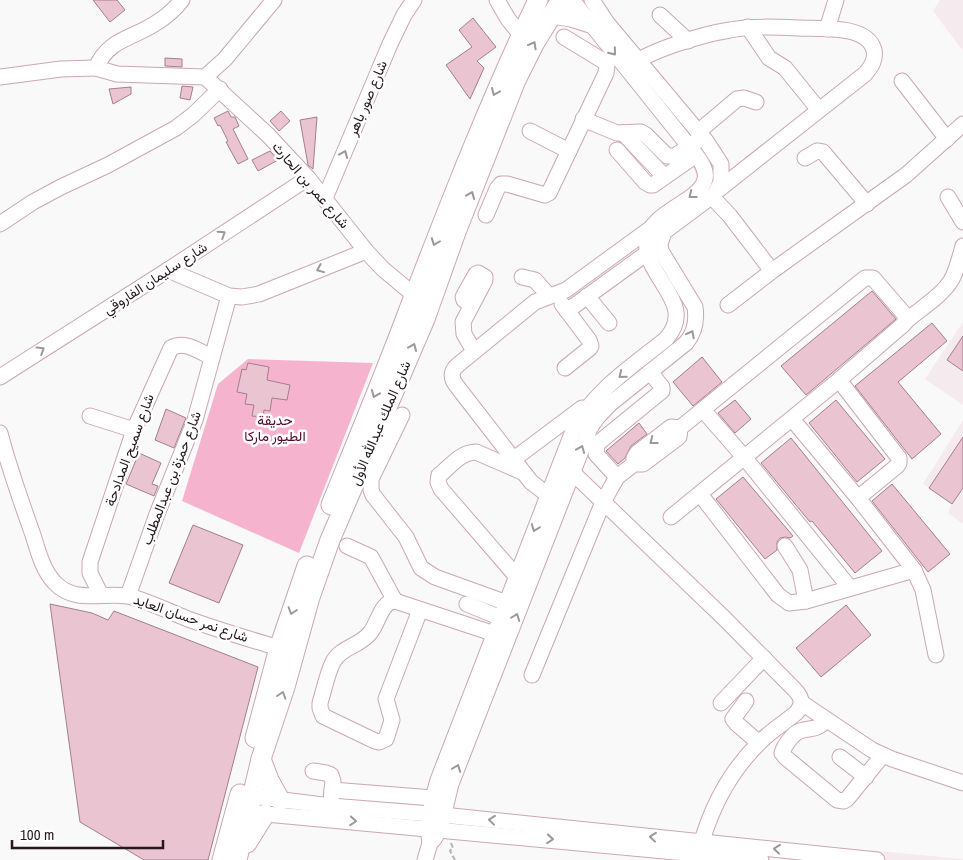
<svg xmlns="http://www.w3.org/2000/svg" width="963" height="860" font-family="'Archivo Narrow',Vazirmatn,sans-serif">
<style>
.built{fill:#f5ebef}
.green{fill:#f6b3cd}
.building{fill:#ebc4d2;stroke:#a37f8c}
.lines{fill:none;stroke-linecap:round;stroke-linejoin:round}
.minor-casing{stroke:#cca6b4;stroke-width:17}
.major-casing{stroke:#cca6b4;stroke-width:21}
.path{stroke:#b7b2b4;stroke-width:2;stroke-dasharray:5 2.5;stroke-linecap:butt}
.minor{stroke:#fff;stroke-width:15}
.major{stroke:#fff;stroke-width:19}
.oneway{stroke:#9d9799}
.labels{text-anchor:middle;stroke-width:5;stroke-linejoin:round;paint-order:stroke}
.street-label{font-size:14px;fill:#25171c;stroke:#fff}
.park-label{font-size:14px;fill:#50082e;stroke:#fff}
</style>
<rect width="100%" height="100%" fill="#f9f9f9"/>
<g class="built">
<polygon points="940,0 963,0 963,51 933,11"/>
<polygon points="963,322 963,405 925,379"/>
<polygon points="963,420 963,524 948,513 952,504 923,484"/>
<polygon points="868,850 963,859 963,860 866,860"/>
</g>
<polygon class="green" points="248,359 373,363 299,553 182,501 218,384"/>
<g class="building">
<polygon points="93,0 117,0 125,10 110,22"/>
<polygon points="473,18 496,47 477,61 484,68 470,99 446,65 472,47 459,30"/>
<polygon points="165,58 182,59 182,67 165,66"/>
<polygon points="182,86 193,87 190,100 180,98"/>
<polygon points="131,87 131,94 113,104 109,89"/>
<polygon points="228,111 231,117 235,117 239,126 233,129 248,159 238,164 226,142 228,141 220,125 218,126 214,118"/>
<polygon points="281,111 290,121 279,131 270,121"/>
<polygon points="317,117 313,169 308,165 300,120"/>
<polygon points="270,151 278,160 258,171 252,160"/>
<polygon points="872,291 896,319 806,395 781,366"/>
<polygon points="932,323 947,341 898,382 941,434 912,459 855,386"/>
<polygon points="963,336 963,371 947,360"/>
<polygon points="702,357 722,382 693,406 673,382"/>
<polygon points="248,363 269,367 267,380 290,385 287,400 272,398 270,411 264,410 263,417 252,416 254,405 245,404 247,394 237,392 242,369 246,370"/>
<polygon points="735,400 751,419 735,433 718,413"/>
<polygon points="836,400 885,459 857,482 809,423"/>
<polygon points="166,409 186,418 174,448 155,440"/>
<polygon points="639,423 647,434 631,446 625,458 618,464 606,451"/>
<polygon points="963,437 963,488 952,504 929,488"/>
<polygon points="791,438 882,551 855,573 812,521 810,522 761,463"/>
<polygon points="139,453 161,463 152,484 158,486 154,496 126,484"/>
<polygon points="743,477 793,536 790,538 785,537 780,538 777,542 777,550 765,559 716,499"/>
<polygon points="892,484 950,554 928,572 872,501"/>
<polygon points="193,525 243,545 219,603 169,583"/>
<polygon points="50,604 92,613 108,620 114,611 258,667 208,860 144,860 80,822"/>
<polygon points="846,605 871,635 821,677 796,648"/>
</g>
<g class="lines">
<defs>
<g id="minor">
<path d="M182,0C175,9 166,17 156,23C132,39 108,39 96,68L117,74L205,77L225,59L274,0"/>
<polyline points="497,0 508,19 521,35"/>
<polyline points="660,15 688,41"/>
<polyline points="748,27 769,58 785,68 819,110"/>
<polyline points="827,29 836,0"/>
<path d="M630,66C650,50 704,34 730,30C752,26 775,27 798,28C819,29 867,24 874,50C876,60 871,67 865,74L718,190"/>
<polyline points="0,77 61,69 96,68"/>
<polyline points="205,77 269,136 308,178 366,251 383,269 414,295"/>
<polyline points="902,81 947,139"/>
<polyline points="583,119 617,133 641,132 646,135 667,156 675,156 697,141"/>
<polyline points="530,131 569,151"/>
<polyline points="698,132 737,99 744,98 756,102"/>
<polyline points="623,133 664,176"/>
<polyline points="617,150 645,182 650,185 653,185 696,155"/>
<polyline points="805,158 817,151 823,152 867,204"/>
<polyline points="712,197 730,216 772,271"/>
<polyline points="948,197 963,222"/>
<polyline points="325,198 390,44 404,15 414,0"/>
<polyline points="486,215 497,189 501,184 507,184 545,195 549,193 606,73 607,65 605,62 564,37"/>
<polyline points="0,224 33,202 61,187 108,165 176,128 193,115 220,89"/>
<polyline points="168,270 229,296 242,297 259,294 366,251"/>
<polyline points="522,277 535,280 549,296"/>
<polyline points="587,296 609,323"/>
<polyline points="562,304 589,340 591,346 590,348 565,368"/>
<polyline points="471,305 464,300 463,297 476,274 478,273 485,277 485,280 463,322 464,334 474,351"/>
<polyline points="728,305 772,271 906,175 963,124"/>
<polyline points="567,311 654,248"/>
<path d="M906,321C921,308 942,296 952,279C957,269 960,257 963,246"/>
<polyline points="0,377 168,270 308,178"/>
<polyline points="839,380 899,458 899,463 897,466 858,498"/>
<polyline points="703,410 744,457 850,588"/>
<polyline points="402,415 371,479 371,490 373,495 406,537 421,568 435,577 507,603"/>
<polyline points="90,416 134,430"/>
<polyline points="792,419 858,498 914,570 923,590 936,655"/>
<path d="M0,433C9,468 21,501 33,535C38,551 43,571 55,583C75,604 103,592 128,596C145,600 171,612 188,619C218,630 249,639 279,648"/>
<polyline points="514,459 582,408"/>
<polyline points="634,464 634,458 637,453 671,427 680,428 865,278 873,278 905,315 905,323 839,380 671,517"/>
<path d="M572,472L725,619L794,689C802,697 804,704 796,713C784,723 771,731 760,742C727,774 707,816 697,860"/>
<polyline points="617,477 596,454 597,444 662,391 662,387 650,372"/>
<polyline points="700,494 778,595 789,603 806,601 914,570"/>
<path d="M556,500L548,495L531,482L456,385C450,377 451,370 459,364L535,302L566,290L651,228"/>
<polyline points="347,546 371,557 395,601"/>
<polyline points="785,546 800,570 806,601"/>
<path d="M517,577L441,489L438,482L439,475L442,473C452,464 462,452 476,452L522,472"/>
<path d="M101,595L90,573V562L134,430L171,348C184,340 199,351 211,357"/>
<polyline points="128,596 157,514 195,420 229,296"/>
<polyline points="467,604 501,618"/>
<path d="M420,610L386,699L392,720L386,739L379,742L375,741L323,716L320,708V703C324,690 327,674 333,662C341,647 360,646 370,633C378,624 381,601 395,601L495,634L504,637"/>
<polyline points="532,675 603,502 617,477 634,464 643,464 679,437 680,428"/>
<polyline points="746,701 733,719 736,723 759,743"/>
<polyline points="721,703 764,658"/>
<polyline points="802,703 872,750 892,759 963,783"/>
<path d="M826,720C816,731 813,727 800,731C793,733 784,746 782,753L785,757L837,800L844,801L847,799L883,755"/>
<polyline points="840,757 866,777"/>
<polyline points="313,771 326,773 331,775 333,781 331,800"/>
<polyline points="332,790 433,798"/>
<polyline points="252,796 331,806 443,815 877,860"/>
<polyline points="255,813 761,860"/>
<path d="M430,843L434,839L440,829L451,784L590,428L596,419L610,404L686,343C695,332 697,321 695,307L661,251L660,244L664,232L715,194L721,182V164L706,141L607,23L592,0"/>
<path d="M425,860L430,843L428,828L433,798L438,780L573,431C592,392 634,365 666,339C699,302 641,277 647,238C652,211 701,201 705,179C707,170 701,162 696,155L572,0"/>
</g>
<g id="major">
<polyline points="552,14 571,17 590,23"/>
<path d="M331,505C357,441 384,376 408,312C449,206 489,102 538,0"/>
<polyline points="255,738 279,648 307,566"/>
<polyline points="261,759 269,780 280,800"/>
<polyline points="247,843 265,814"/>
<polyline points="222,860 240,794"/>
<polyline points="237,860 261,759 285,687 310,597 330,540 425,319 456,232 516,80 534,44 561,0"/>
</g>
</defs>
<use href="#minor" class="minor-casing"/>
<use href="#major" class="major-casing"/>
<polyline class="path" points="451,843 453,848 450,851 455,860"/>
<use href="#minor" class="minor"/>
<use href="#major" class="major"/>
</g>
<defs><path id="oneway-chevron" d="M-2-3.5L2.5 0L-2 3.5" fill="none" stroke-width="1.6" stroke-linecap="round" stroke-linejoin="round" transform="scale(1.25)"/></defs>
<g class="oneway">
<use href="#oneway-chevron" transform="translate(533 45) rotate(-61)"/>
<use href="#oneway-chevron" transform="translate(613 52) rotate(51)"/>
<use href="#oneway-chevron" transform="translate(495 92) rotate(113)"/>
<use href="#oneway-chevron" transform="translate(344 154) rotate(-67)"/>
<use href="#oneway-chevron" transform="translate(471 195) rotate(-68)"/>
<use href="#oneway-chevron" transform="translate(692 195) rotate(142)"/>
<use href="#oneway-chevron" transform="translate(222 234) rotate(-33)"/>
<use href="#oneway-chevron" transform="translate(435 242) rotate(111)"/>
<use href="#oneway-chevron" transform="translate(320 269) rotate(158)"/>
<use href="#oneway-chevron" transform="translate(691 334) rotate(-62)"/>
<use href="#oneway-chevron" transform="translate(413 347) rotate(-67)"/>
<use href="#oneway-chevron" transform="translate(41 350) rotate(-32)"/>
<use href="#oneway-chevron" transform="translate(622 375) rotate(140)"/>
<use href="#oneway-chevron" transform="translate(375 394) rotate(112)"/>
<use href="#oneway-chevron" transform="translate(653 441) rotate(142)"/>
<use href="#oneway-chevron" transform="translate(581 449) rotate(-68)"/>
<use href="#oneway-chevron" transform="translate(535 528) rotate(111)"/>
<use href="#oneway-chevron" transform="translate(292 611) rotate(108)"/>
<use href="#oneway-chevron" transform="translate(516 617) rotate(-69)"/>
<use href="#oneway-chevron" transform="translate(282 695) rotate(-72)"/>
<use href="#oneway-chevron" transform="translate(457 768) rotate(-69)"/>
<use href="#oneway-chevron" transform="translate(492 820) rotate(-174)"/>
<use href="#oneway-chevron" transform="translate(353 821) rotate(5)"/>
<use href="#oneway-chevron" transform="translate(653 837) rotate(-174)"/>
<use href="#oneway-chevron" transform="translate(550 839) rotate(5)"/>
<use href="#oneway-chevron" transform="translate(777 849) rotate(-174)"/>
</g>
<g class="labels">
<g class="street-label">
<text transform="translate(367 98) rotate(-67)" y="5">شارع صور باهر</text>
<text transform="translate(311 185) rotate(49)" y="5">شارع عمر بن الحارث</text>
<text transform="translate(155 278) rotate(-33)" y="5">شارع سليمان الفاروقي</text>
<text transform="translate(380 423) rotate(-67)" y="5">شارع الملك عبدالله الأول</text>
<text transform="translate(129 450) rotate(-70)" y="5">شارع سميح المدادحة</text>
<text transform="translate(171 478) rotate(-69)" y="5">شارع حمزة بن عبدالمطلب</text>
<text transform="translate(191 618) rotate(19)" y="5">شارع نمر حسان العايد</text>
</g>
<g class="park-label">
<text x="275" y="425">حديقة<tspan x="275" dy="16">الطيور ماركا</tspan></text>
</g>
</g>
<path d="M12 840v8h151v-8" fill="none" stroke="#25171c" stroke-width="2.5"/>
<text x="20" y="840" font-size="15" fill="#25171c" stroke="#ffffff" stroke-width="4" paint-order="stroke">100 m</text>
</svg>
